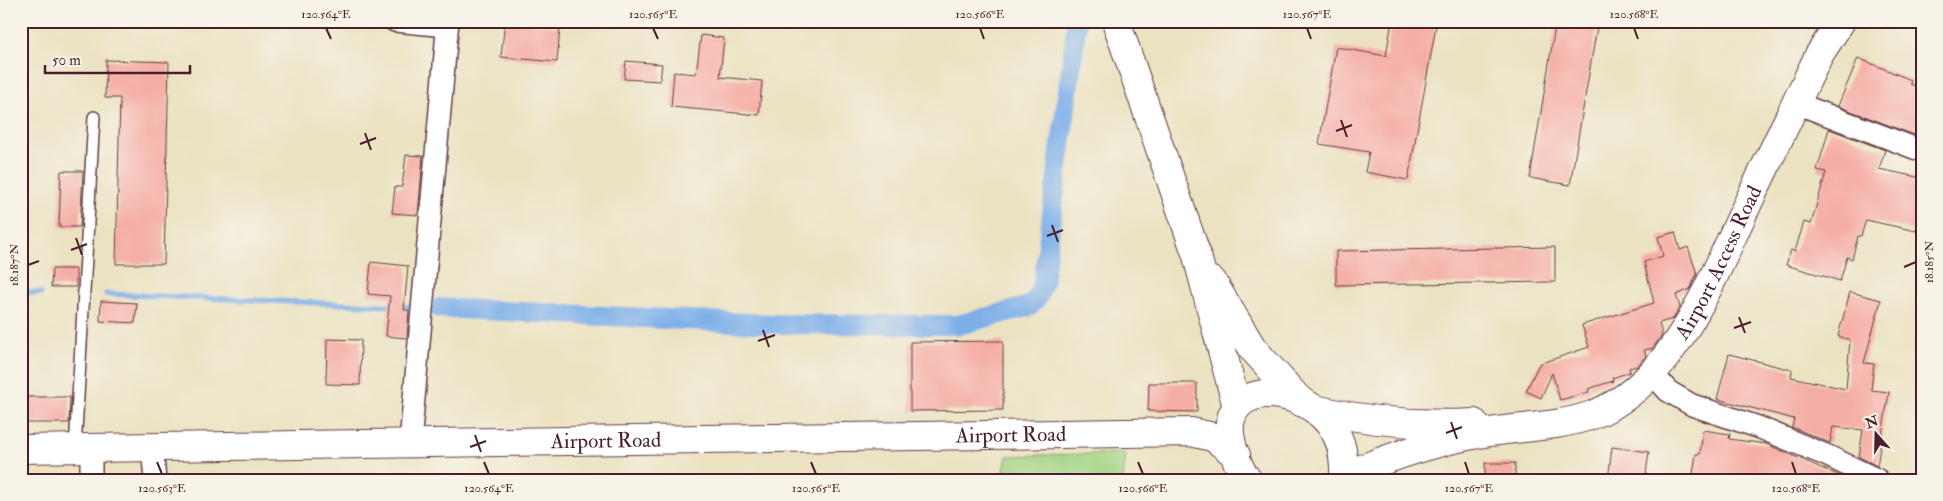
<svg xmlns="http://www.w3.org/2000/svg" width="1943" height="501" font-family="'IM FELL Double Pica',serif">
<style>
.green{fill:#a2d483;stroke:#767a57}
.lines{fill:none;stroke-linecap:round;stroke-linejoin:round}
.stream{stroke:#7dafe9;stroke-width:5.5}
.canal{stroke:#7dafe9;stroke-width:20}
.building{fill:#f5aea6}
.lane-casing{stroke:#623c42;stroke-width:14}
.street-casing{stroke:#623c42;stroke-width:24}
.secondary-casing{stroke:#623c42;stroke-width:30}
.primary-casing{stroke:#623c42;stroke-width:30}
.lane{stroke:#fff;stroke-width:11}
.street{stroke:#fff;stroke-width:21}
.secondary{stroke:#fff;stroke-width:28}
.primary{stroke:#fff;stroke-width:28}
.ticks{fill:none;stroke:#4a1f2b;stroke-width:2}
.labels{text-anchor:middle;stroke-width:4;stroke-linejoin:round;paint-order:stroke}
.street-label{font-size:21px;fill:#4a1f2b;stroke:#f7f3e8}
.neatline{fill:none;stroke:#4a1f2b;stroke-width:2}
.ticks-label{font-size:12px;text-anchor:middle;fill:#4a1f2b}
</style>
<rect width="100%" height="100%" fill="#f7f3e8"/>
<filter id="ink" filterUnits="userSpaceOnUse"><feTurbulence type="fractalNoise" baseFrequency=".02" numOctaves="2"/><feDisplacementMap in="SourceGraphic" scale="10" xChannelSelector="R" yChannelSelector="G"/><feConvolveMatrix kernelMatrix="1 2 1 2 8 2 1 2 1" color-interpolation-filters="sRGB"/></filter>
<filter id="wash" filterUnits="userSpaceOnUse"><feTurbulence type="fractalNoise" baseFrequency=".0096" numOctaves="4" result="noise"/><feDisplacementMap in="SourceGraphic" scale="20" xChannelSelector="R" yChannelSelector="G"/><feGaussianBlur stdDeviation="1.12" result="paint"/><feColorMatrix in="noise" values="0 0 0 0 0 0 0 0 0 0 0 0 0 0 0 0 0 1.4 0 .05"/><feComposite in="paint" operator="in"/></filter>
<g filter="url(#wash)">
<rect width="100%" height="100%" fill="#ebe2c1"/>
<polygon class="green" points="1126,453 1123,480 1002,480 1007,456"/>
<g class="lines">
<g class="stream">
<polyline points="21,292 41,293"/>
<polyline points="106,294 418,307"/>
</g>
<polyline class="canal" points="439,308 771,324 958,325 1030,306 1037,298 1043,283 1077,21"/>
</g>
<g id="blocks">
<g class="building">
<polygon points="505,21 560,27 557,62 501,57"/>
<polygon points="1392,21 1437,21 1408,180 1365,172 1369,152 1319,144 1336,47 1386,56"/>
<polygon points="1556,21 1598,21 1570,185 1530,178"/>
<polygon points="701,35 724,38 720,77 762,81 759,115 671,107 674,72 696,74"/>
<polygon points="1858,58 1911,80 1910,84 1922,88 1922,138 1838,106"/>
<polygon points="106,60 169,62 164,264 116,264 120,98 105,98"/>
<polygon points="626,61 662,64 660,81 624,79"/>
<polygon points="1829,129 1885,150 1879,169 1922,178 1922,204 1916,231 1866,220 1861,236 1858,236 1852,259 1847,257 1840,281 1786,265 1791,250 1795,251 1804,222 1811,224 1826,172 1817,170"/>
<polygon points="406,155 423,156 418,215 392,213 395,187 402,187"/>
<polygon points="61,171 83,171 80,227 59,227"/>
<polygon points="1675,232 1680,250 1688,247 1697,274 1690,289 1676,295 1680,307 1673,319 1659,323 1662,335 1653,348 1644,350 1646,356 1637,366 1629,368 1630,372 1612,378 1613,381 1588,389 1589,392 1560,400 1552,373 1541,398 1526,391 1539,364 1589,347 1582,325 1654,303 1644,262 1663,256 1658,237"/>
<polygon points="1555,247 1555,282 1336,285 1336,251"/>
<polygon points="371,262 408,266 404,310 409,310 407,338 386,336 390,296 368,294"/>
<polygon points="52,269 76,269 76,287 51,287"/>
<polygon points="1850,292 1881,300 1864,363 1874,364 1871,390 1889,392 1877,466 1859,457 1863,430 1833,427 1830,443 1792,427 1794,419 1717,399 1729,354 1792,370 1791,377 1846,389 1850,340 1838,336"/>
<polygon points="101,301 137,303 135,323 100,321"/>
<polygon points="327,339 361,340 360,385 326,384"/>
<polygon points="1003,341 1003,410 910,411 910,342"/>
<polygon points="1149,383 1197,383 1197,412 1148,411"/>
<polygon points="21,397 70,397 69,423 21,423"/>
<polygon points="1703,430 1730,434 1729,439 1766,444 1849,480 1692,480 1696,454 1700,454"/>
<polygon points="1612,447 1649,452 1645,480 1608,480"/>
<rect x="1485" y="463" width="30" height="17"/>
</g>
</g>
</g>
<g filter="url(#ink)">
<use href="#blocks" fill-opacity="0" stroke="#623c42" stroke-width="1"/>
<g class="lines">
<defs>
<polyline id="lane" points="75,449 94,117"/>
<g id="street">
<polyline points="395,21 447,26"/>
<polyline points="1796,103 1922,151"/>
<polyline points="1651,372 1668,391 1692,405 1758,427 1828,456 1878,480"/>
<polyline points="410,443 448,21"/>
<polyline points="152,447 155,480"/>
<polyline points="91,480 91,448"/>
</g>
<g id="secondary">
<path id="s1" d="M21,449L1191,432L1213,437L1236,455"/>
</g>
<g id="primary">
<polyline points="1116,21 1197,256 1237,407"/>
<polyline points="1212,281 1253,349 1301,402"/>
<path d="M1314,409C1366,421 1420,426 1474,423"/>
<path id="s2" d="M1344,476C1389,457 1436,441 1484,433C1519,427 1559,427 1592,415C1674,384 1712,278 1747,205C1771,155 1795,105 1819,55L1841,21"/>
<path d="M1248,480C1238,469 1232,449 1230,434C1224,369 1336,388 1343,457C1344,464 1345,473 1343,480"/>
</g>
</defs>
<use href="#lane" class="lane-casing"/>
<use href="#street" class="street-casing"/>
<use href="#secondary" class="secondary-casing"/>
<use href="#primary" class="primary-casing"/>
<use href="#lane" class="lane"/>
<use href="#street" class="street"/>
<use href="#secondary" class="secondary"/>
<use href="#primary" class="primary"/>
</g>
</g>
<path class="ticks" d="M326,28L331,39M653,28L658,39M980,28L984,39M1307,28L1311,39M1634,28L1638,39M1341,120L1347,137M1336,131L1352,125M365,133L371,150M360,144L376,138M1052,225L1058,242M1047,236L1063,230M76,238L82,255M71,250L87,244M28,265L39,261M1904,267L1916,262M1739,317L1745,333M1734,328L1751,322M763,330L769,347M758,341L775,335M1451,422L1457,439M1446,433L1462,427M475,435L481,452M470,447L486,441M157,462L162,474M484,462L489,474M811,462L816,474M1138,462L1143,474M1465,462L1469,474M1792,462L1796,474"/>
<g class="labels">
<g class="street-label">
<text dy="7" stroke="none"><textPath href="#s2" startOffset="460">Airport Access Road</textPath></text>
<text dy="7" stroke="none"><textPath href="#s1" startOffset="990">Airport Road</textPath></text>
<text dy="7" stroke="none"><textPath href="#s1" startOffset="585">Airport Road</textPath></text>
</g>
</g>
<rect width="1943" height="501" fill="none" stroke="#f7f3e8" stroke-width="55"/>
<g transform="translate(1876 434) rotate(340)" stroke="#f7f3e8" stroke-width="4" paint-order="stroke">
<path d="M0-4L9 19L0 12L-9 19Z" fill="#4a1f2b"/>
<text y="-8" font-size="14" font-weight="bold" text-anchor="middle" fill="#4a1f2b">N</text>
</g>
<path d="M45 65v8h145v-8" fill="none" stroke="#4a1f2b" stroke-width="2.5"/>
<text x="52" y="65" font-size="15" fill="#4a1f2b" stroke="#f7f3e8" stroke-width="4" paint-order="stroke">50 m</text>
<rect x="28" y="28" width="1888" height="446" class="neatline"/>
<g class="ticks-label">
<text x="326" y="18">120.564°E</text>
<text x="653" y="18">120.565°E</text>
<text x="980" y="18">120.566°E</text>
<text x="1307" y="18">120.567°E</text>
<text x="1634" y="18">120.568°E</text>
<text transform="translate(1929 262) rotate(-90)" y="4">18.185°N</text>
<text transform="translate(14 265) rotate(-90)" y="4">18.187°N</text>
<text x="162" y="492">120.563°E</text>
<text x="489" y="492">120.564°E</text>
<text x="816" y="492">120.565°E</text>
<text x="1143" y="492">120.566°E</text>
<text x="1469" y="492">120.567°E</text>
<text x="1796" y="492">120.568°E</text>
</g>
</svg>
